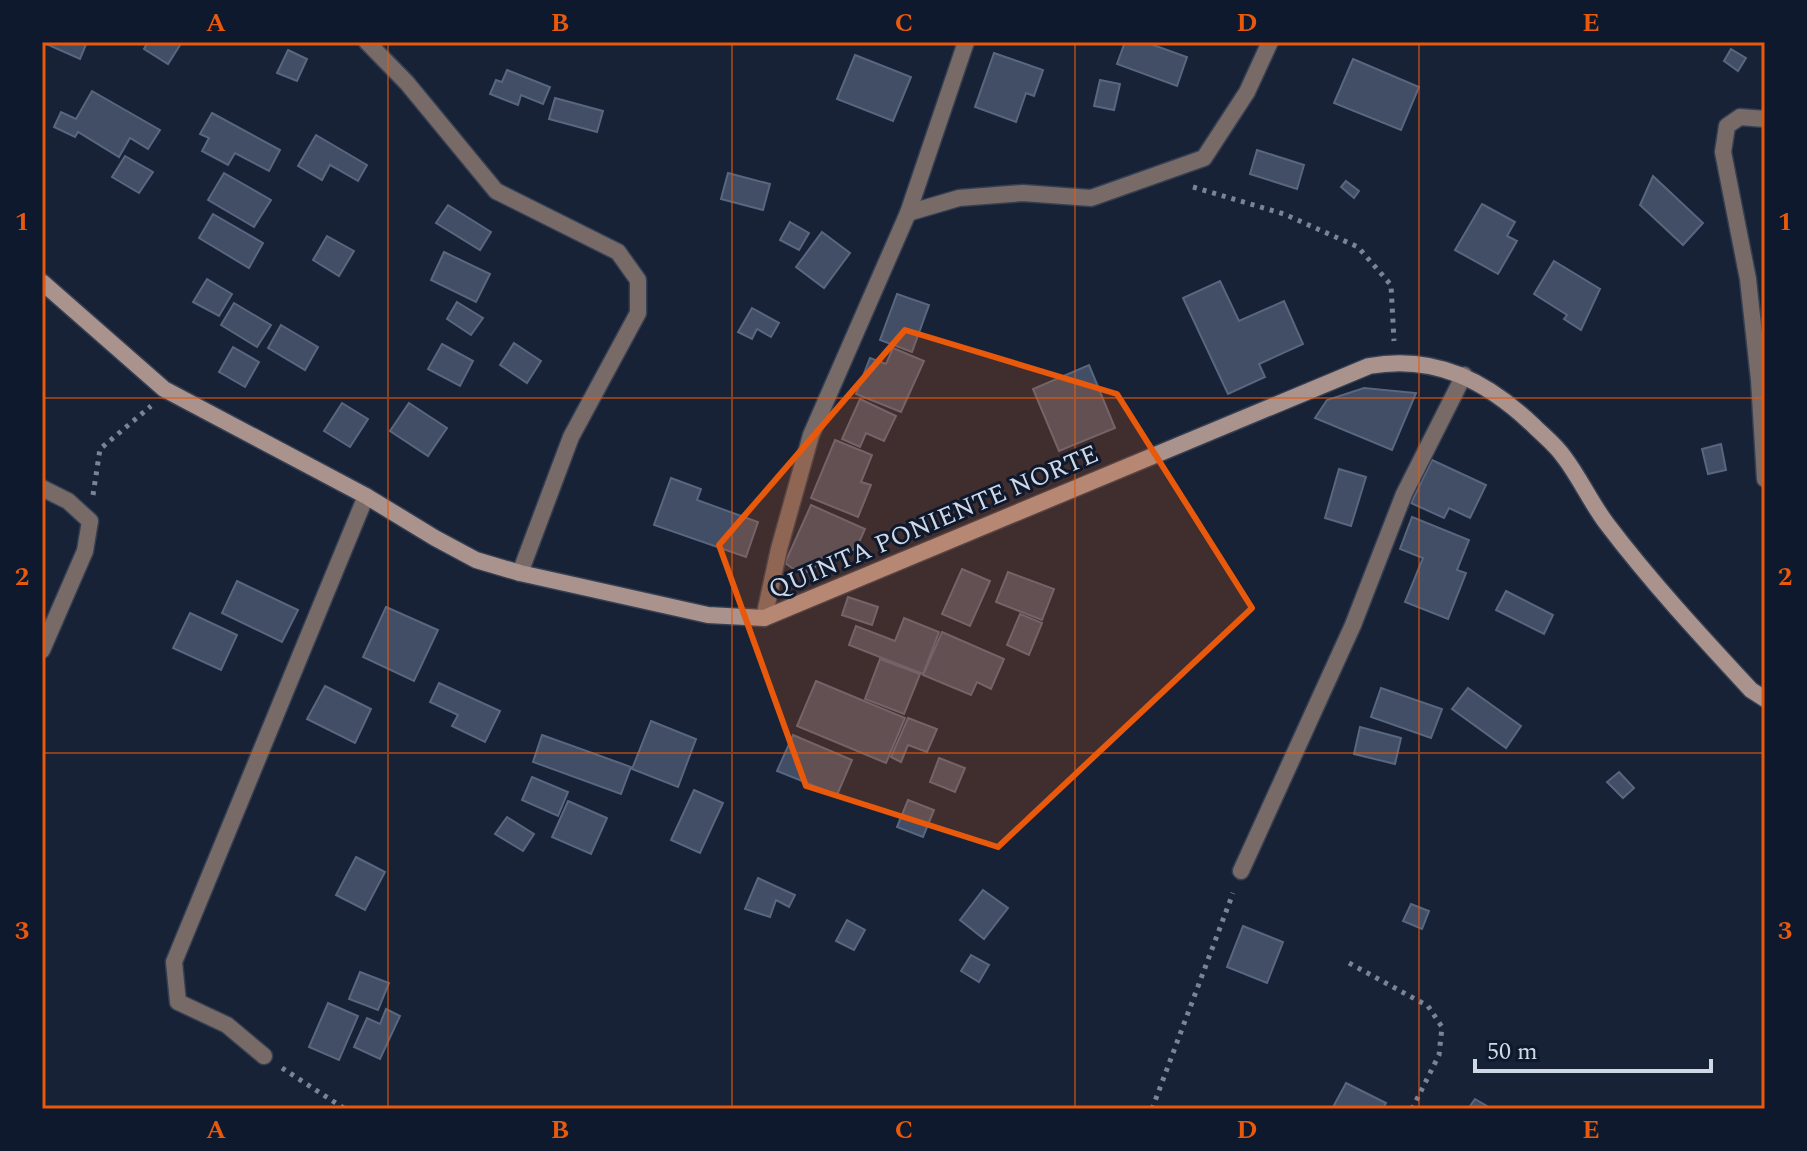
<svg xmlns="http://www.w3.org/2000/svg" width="1807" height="1151" font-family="Spectral,serif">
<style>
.building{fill:#414e66;stroke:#59667f;stroke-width:2}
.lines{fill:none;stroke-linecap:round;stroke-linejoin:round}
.street-casing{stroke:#353f53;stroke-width:19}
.secondary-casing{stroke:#353f53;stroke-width:19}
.path{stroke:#7b8496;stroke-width:5;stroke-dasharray:4 6;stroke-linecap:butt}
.street{stroke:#786a66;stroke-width:16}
.secondary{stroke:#aa938c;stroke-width:16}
.marked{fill:#e8590c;fill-opacity:0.2;stroke:#e8590c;stroke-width:6;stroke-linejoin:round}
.grid{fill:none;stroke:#e8590c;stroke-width:2;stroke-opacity:0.55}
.labels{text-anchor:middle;stroke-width:6;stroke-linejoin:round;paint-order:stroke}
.street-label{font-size:26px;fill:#d0d8e6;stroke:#0e192d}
.neatline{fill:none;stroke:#e8590c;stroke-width:3}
.grid-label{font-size:26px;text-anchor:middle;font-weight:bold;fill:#e8590c}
</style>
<rect width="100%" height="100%" fill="#172237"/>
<g class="building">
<polygon points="42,42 87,42 80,59"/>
<polygon points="148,42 175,42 180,45 168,64 144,49"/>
<polygon points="1125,42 1145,42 1187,57 1177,86 1117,64"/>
<polygon points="1731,49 1746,58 1738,71 1724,61"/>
<polygon points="288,50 307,59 297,81 277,73"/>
<polygon points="994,53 1043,70 1034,96 1026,93 1016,122 975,107"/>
<polygon points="855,55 911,77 893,121 837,99"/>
<polygon points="1353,59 1419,87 1401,130 1334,103"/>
<polygon points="507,70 550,87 543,104 521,95 518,105 490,94 496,80 502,82"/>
<polygon points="1100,80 1120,84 1114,110 1094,106"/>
<polygon points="92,91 160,130 148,149 130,138 119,157 78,132 75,137 54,127 61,112 76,119"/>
<polygon points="555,98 603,111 597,132 549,119"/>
<polygon points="212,113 280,150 269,171 235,153 228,165 202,151 209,138 200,134"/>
<polygon points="316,135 367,165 358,181 330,165 322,180 298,166"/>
<polygon points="1257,150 1304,165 1297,189 1250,174"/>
<polygon points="125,156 153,172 139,193 112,177"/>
<polygon points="224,173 271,200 254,227 208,200"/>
<polygon points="728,173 770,184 763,210 721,199"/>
<polygon points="1653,176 1703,223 1683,245 1640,205"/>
<polygon points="1346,181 1359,191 1354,198 1341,187"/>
<polygon points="1482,204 1515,222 1507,236 1517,241 1498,274 1455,250"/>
<polygon points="448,205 491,232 480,250 436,223"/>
<polygon points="213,214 263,243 249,268 199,238"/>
<polygon points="790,222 809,233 799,250 780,240"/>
<polygon points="822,232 850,253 824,288 796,267"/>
<polygon points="327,236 354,251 339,276 313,260"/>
<polygon points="444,252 490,274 476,302 431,280"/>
<polygon points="1554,261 1600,289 1581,330 1564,319 1567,315 1534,294"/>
<polygon points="207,279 232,294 219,316 193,302"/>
<polygon points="1220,281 1239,321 1284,301 1303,344 1259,364 1265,377 1228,394 1183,298"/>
<polygon points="897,294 929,305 912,352 880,340"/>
<polygon points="457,302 483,318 471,335 447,319"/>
<polygon points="234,303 271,325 257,347 221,325"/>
<polygon points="752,308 779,323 771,337 757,329 752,339 738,332"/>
<polygon points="281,325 318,347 305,370 268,348"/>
<polygon points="514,343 541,361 527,383 500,365"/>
<polygon points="442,344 473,361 460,386 428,369"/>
<polygon points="233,347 259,362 245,387 219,372"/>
<polygon points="893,348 924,361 901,412 856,394 870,358 886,364"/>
<polygon points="1089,365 1115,428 1059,451 1033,389"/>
<polygon points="1364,388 1416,393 1392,450 1315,418 1327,400"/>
<polygon points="860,399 896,416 884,441 866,433 860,447 842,439"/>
<polygon points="342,403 368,419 350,447 324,431"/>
<polygon points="409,403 447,428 428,456 390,431"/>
<polygon points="835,440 872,455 861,482 871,485 858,517 811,498"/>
<polygon points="1721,444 1726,470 1708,474 1702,449"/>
<polygon points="1432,460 1486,485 1470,518 1449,508 1444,518 1411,503"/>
<polygon points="1339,469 1366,477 1351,526 1325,518"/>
<polygon points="671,478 701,489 697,500 758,522 746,557 654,525"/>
<polygon points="811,505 865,529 856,549 834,555 802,575 785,563"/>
<polygon points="1412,517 1469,540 1457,570 1466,573 1448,619 1405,602 1423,558 1400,549"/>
<polygon points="962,569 990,581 970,626 942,614"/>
<polygon points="1008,572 1054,589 1042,620 996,602"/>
<polygon points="237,581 298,610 282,642 222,613"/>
<polygon points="1506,591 1553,615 1544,634 1496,610"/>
<polygon points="848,597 878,607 872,625 842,615"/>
<polygon points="386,607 438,630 414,681 363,657"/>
<polygon points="190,613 237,635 221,670 173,648"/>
<polygon points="1020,614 1042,623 1029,655 1007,645"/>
<polygon points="904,618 939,632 923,674 849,645 856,626 895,641"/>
<polygon points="942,632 1004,659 991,689 977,682 971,695 923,675"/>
<polygon points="880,659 920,674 904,714 865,699"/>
<polygon points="816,681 905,718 886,763 797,726"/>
<polygon points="439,683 500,711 485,742 452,726 458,715 430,702"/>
<polygon points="325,686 371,709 355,743 307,719"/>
<polygon points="1381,688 1442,709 1431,738 1371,717"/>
<polygon points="1468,688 1521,726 1506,748 1452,709"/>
<polygon points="908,718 937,729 927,752 908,745 901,762 891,757"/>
<polygon points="651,721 696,739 678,787 632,769"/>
<polygon points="1360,727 1401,738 1395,764 1354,754"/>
<polygon points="542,735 631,767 621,794 533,762"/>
<polygon points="793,735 852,760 837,795 777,771"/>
<polygon points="939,758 965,768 955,792 930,782"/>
<polygon points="1619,772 1634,788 1623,798 1607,782"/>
<polygon points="532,777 568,792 558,816 522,800"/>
<polygon points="694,790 723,803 700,853 671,840"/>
<polygon points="908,800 934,810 923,837 897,827"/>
<polygon points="568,801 607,818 591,854 552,837"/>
<polygon points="507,817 534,834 523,851 495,834"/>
<polygon points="356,857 385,872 365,910 336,895"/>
<polygon points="758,878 795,895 789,907 776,900 770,917 745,909"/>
<polygon points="983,890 1008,908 984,939 960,920"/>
<polygon points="1411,904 1429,911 1422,929 1403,921"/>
<polygon points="847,920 865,930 854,950 836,941"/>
<polygon points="1243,926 1283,942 1267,983 1227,967"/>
<polygon points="971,955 989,965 979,982 961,971"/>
<polygon points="360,972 389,983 378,1010 349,999"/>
<polygon points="328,1003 358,1016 339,1060 309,1047"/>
<polygon points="386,1009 400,1016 380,1059 354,1047 367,1018 380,1024"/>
<polygon points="1346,1083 1386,1103 1383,1109 1332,1109"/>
<polygon points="1475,1099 1492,1109 1468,1109"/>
</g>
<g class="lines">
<defs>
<g id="street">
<polyline points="367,42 407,83 496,191 618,252 638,280 638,313 571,437 520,573"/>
<polyline points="1765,119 1740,117 1727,126 1723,152 1748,279 1759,380 1765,479"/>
<polyline points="908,213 959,198 1023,193 1091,198 1204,158 1247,92 1270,42"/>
<polyline points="42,488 68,501 90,521 85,551 42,650"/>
<polyline points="764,618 779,549 811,435 908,213 966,42"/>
<polyline points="1241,871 1353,625 1404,494 1464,375"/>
<polyline points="264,1056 227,1025 178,1002 174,962 366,496"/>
</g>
<path id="secondary" d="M42,282L164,389L366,496L435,538L476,560L520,573L708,615L764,618L1369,366C1435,354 1487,381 1534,426C1544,436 1556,445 1564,457C1580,478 1591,503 1607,524C1651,582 1701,636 1751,690L1765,699"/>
</defs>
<use href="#street" class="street-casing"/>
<use href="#secondary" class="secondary-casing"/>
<g class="path">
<polyline points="1193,187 1284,214 1358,247 1391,285 1394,341"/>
<polyline points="93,495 100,449 151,406"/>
<polyline points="1349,963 1428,1006 1442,1027 1439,1055 1412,1109"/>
<polyline points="282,1068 345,1109"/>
<polyline points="1152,1109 1233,893"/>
</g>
<use href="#street" class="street"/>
<use href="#secondary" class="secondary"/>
</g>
<path class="marked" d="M905,330L1117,394L1252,608L998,847L806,786L719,545Z"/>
<path class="grid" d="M388,42V1109M732,42V1109M1075,42V1109M1419,42V1109M42,398H1765M42,753H1765"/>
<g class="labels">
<g class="street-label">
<text transform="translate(933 521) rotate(-23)" y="9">QUINTA PONIENTE NORTE</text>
</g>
</g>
<rect width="1807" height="1151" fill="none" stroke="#0e192d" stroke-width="88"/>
<path d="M1475 1059v12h236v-12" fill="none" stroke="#d0d8e6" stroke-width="4"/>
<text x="1487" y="1059" font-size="24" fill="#d0d8e6" stroke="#0e192d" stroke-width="6" paint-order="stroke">50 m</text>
<rect x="44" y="44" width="1719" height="1063" class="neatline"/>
<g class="grid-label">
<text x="216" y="31">A</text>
<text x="560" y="31">B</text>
<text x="904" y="31">C</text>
<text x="1247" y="31">D</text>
<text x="1591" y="31">E</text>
<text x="22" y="230">1</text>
<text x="1785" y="230">1</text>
<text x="22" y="585">2</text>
<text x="1785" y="585">2</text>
<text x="22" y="939">3</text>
<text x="1785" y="939">3</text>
<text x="216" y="1138">A</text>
<text x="560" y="1138">B</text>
<text x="904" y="1138">C</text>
<text x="1247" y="1138">D</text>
<text x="1591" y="1138">E</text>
</g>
</svg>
